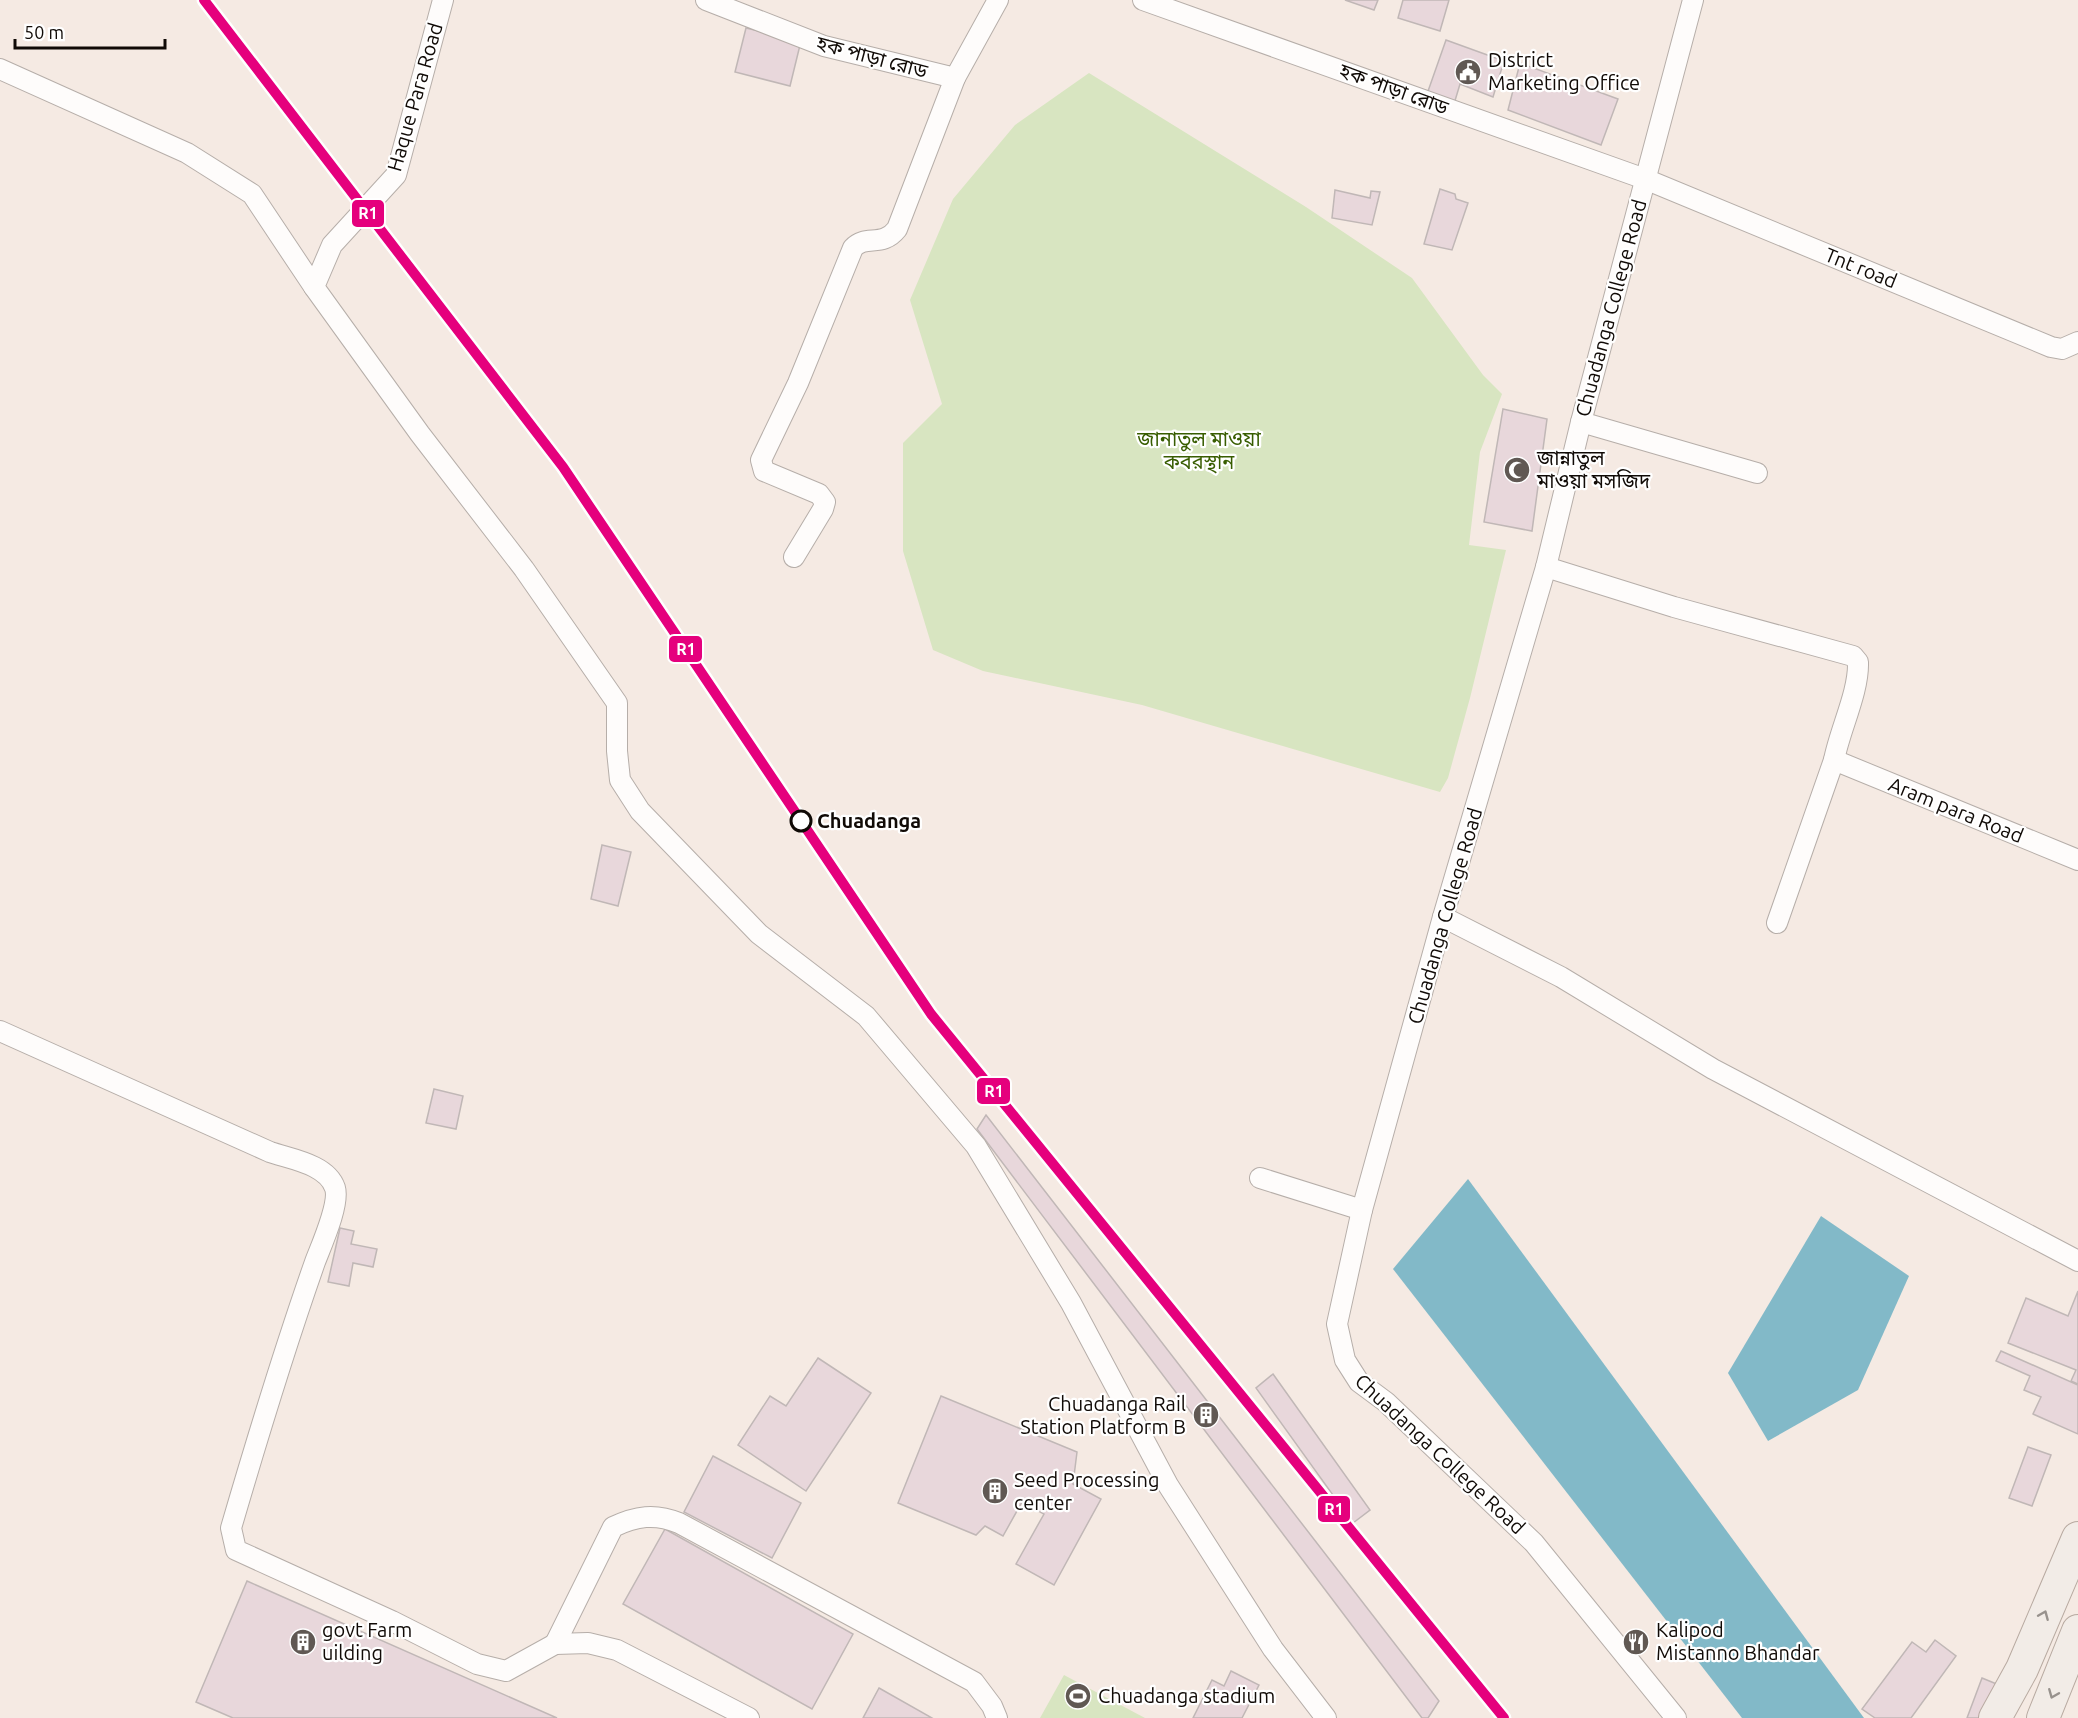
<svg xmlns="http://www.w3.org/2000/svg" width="2078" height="1718" font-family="Ubuntu,'Noto Sans Bengali',sans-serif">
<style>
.green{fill:#d8e5c1}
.water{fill:#82b9c8}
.building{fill:#e8d7db;stroke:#c0b7b6;stroke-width:1.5}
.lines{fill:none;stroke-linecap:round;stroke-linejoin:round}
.minor-casing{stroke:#b6aea9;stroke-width:22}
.primary-casing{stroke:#b8aaa1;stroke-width:34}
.minor{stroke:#fefcfb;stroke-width:20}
.primary{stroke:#f2ece7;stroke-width:32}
.rail-1-casing{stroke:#fff;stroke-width:15}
.rail-1{stroke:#e5007d;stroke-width:10}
.oneway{stroke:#98928d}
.stop-dot{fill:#fff;stroke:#100a06;stroke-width:3}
.labels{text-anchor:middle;stroke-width:4.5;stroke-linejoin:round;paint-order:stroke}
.street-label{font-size:20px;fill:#100a06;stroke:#fff}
.poi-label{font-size:20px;fill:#100a06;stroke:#fff;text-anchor:start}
.park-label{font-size:20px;fill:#385d01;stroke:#fff}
.stop-label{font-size:20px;font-weight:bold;fill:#100a06;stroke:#fff;text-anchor:start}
.line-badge{stroke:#fff;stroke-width:2}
.badge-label{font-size:16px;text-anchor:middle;font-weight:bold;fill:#fff}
</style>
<rect width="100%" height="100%" fill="#f5eae3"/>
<g class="green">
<polygon points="1089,73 1306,207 1412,278 1483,375 1502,394 1480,452 1469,545 1506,550 1470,698 1448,778 1440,792 1142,705 983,671 933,650 903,551 903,443 942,404 910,300 953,199 1015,125"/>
<polygon points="1064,1675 1145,1718 1040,1718"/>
</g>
<g class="water">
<polygon points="1468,1179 1864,1718 1742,1718 1393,1269"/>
<polygon points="1821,1216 1909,1276 1858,1390 1768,1441 1728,1373"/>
</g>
<g class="building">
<polygon points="1345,0 1378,0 1374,10"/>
<polygon points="1403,0 1449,0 1440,31 1398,18"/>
<polygon points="746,28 801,41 790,86 735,72"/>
<polygon points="1446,40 1504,61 1493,97 1460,84 1454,104 1427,94"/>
<polygon points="1520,63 1618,99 1601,145 1508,110"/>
<polygon points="1440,189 1455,194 1456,199 1468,203 1452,250 1424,244"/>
<polygon points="1335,190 1370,198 1371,191 1380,192 1372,225 1332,218"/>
<polygon points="1503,409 1547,419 1532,531 1484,522"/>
<polygon points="602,845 631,852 618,906 591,899"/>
<polygon points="434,1089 463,1096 456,1129 426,1123"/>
<polygon points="986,1115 1439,1701 1428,1718 1422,1718 977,1129"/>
<polygon points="340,1228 354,1231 351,1244 377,1249 373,1267 353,1263 349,1286 328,1282"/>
<polygon points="2078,1291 2078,1384 2071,1381 2076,1370 2008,1343 2026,1298 2068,1316"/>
<polygon points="2001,1351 2078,1385 2078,1434 2033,1414 2041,1397 2024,1390 2030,1376 1996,1361"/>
<polygon points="818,1358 871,1393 806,1491 738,1445 770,1396 786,1406"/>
<polygon points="1273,1374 1370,1510 1353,1523 1256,1388"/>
<polygon points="941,1396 1077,1452 1073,1484 1101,1499 1054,1585 1016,1564 1044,1514 1022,1502 1003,1536 985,1526 976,1535 898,1503"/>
<polygon points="2028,1447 2051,1455 2032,1506 2009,1498"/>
<polygon points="713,1456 801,1503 772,1558 684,1512"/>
<polygon points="665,1529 853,1634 812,1709 623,1604"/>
<polygon points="247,1581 557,1718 233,1718 196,1702"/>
<polygon points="1935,1640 1956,1656 1911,1718 1875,1718 1862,1709 1912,1642 1926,1652"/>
<polygon points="1231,1671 1259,1685 1242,1718 1193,1718 1212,1680 1224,1686"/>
<polygon points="1982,1678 1999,1685 1986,1718 1967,1718"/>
<polygon points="879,1688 932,1718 863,1718"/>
</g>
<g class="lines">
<defs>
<g id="minor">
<polyline points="443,0 396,175 332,245 314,287 420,434 524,569 617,703 617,751 620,780 640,811 759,934 866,1016 976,1146 1071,1303 1168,1485 1273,1649 1326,1718"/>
<polyline points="706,0 824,46 955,78 998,0"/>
<polyline points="1143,0 1645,179 2051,347 2062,349 2078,342"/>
<polyline points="0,69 187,153 252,194 314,287"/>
<polyline points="1581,422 1757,473"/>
<path d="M794,557L823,509L825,502L819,494L764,471L761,460L798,383L853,248C866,234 882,248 897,229L955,78"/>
<path d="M1546,567L1674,607L1853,656L1858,662C1859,692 1840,729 1834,760L1777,923"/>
<polyline points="1834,760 2078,860"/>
<polyline points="1443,917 1561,977 1713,1069 2078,1261"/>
<path d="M0,1031L270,1152C290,1159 327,1164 335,1188C340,1204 321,1246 315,1262C284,1350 257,1439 231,1528L236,1550L392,1621L477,1664L506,1671L555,1644"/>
<polyline points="1260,1178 1362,1210"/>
<path d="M749,1718L617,1650L588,1643L555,1644L613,1527C636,1516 655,1513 679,1523L974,1682L992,1706L997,1718"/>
<polyline points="1676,1718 1534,1543 1386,1402 1359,1382 1345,1360 1337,1324 1362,1210 1443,917 1546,567 1581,422 1693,0"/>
</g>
<g id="primary">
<polyline points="1995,1718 2022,1669 2078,1538"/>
<polyline points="2043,1718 2078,1631"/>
</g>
</defs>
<use href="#minor" class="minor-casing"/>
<use href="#primary" class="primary-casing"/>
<use href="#minor" class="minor"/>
<use href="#primary" class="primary"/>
<defs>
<polyline id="rail-1" points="204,0 563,467 931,1014 1504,1718"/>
</defs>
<use href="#rail-1" class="rail-1-casing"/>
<use href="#rail-1" class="rail-1"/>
</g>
<defs><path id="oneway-chevron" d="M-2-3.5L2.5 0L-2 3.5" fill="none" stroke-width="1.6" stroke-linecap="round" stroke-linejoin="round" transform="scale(1.5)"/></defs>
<g class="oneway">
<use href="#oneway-chevron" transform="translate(2044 1615) rotate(-67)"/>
<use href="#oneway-chevron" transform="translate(2053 1694) rotate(112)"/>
</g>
<defs>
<symbol id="civic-disc" viewBox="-11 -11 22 22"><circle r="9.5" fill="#605853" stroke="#fff"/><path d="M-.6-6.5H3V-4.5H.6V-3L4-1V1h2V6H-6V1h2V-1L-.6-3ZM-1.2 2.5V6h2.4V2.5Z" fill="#fff"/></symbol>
<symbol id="mosque-disc" viewBox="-11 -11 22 22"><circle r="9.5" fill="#605853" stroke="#fff"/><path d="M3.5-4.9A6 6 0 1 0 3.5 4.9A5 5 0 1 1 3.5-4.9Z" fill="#fff"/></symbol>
<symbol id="building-disc" viewBox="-11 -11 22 22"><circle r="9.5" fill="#605853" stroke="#fff"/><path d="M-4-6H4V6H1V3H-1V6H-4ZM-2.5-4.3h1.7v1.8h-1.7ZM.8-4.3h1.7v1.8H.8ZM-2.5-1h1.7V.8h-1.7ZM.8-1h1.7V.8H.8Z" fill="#fff"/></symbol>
<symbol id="restaurant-disc" viewBox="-11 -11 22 22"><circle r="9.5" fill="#605853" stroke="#fff"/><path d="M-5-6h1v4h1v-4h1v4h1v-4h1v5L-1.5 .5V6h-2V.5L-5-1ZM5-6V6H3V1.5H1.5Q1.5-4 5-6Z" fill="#fff"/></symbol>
<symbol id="stadium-disc" viewBox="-11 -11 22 22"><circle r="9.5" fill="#605853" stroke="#fff"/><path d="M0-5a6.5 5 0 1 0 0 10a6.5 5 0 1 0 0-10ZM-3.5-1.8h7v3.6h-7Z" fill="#fff"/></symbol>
</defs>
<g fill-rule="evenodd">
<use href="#civic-disc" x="1453" y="57" width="30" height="30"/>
<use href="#mosque-disc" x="1502" y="455" width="30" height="30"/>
<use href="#building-disc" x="1191" y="1400" width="30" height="30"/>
<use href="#building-disc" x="980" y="1476" width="30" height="30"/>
<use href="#building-disc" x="288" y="1627" width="30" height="30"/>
<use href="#restaurant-disc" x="1621" y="1627" width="30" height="30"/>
<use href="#stadium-disc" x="1063" y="1681" width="30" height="30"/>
</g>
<circle class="stop-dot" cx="801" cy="821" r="10"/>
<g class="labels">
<g class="street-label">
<text transform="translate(872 57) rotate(15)" y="7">হক পাড়া রোড</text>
<text transform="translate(1394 89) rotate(20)" y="7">হক পাড়া রোড</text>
<text transform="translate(415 97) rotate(-74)" y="7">Haque Para Road</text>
<text transform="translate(1861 268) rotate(22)" y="7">Tnt road</text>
<text transform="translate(1611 308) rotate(-75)" y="7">Chuadanga College Road</text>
<text transform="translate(1956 810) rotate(22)" y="7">Aram para Road</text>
<text transform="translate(1445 916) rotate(-74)" y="7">Chuadanga College Road</text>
<text transform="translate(1440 1454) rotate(43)" y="7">Chuadanga College Road</text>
</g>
<g class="poi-label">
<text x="1488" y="67">District<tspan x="1488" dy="23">Marketing Office</tspan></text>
<text x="1537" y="465">জান্নাতুল<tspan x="1537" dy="23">মাওয়া মসজিদ</tspan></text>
<text x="1186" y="1411" text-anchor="end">Chuadanga Rail<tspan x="1186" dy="23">Station Platform B</tspan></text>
<text x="1014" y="1487">Seed Processing<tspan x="1014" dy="23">center</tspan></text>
<text x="322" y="1637">govt Farm<tspan x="322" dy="23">uilding</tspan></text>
<text x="1656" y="1637">Kalipod<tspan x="1656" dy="23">Mistanno Bhandar</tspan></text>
<text x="1098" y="1703">Chuadanga stadium</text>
</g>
<g class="park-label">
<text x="1199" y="446">জানাতুল মাওয়া<tspan x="1199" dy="23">কবরস্থান</tspan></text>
</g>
<g class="stop-label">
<text x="817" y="828">Chuadanga</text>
</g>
</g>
<g class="line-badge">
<rect x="351" y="199" width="34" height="29" rx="6" fill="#e5007d"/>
<rect x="668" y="635" width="35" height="28" rx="6" fill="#e5007d"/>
<rect x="976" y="1077" width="35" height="28" rx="6" fill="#e5007d"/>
<rect x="1317" y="1495" width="34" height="28" rx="6" fill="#e5007d"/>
</g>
<g class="badge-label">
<text x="368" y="219">R1</text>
<text x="686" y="655">R1</text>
<text x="994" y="1097">R1</text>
<text x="1334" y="1515">R1</text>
</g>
<path d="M15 39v9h150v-9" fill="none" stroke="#100a06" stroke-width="3"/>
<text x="24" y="39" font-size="18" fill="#100a06" stroke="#ffffff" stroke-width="4.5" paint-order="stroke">50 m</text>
</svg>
